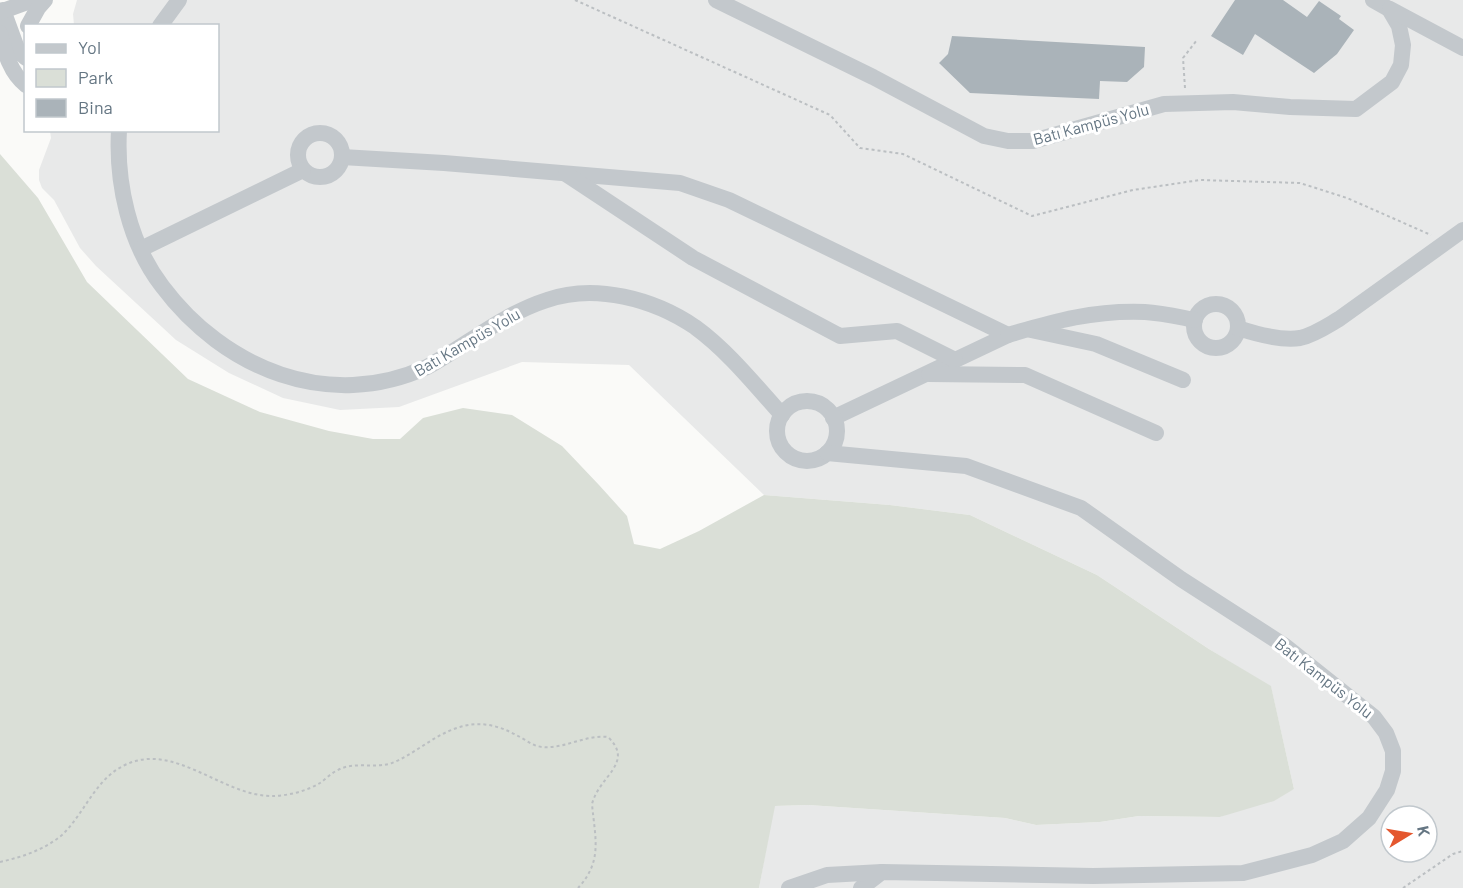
<svg xmlns="http://www.w3.org/2000/svg" width="1463" height="888" font-family="Barlow,sans-serif">
<style>
.built{fill:#e8e9e9;fill-rule:evenodd}
.green{fill:#dadfd7}
.building{fill:#aab3b9}
.lines{fill:none;stroke-linecap:round;stroke-linejoin:round}
.path{stroke:#bbbfc2;stroke-width:2;stroke-dasharray:3 3;stroke-linecap:butt}
.minor{stroke:#c3c8cc;stroke-width:16}
.labels{text-anchor:middle;stroke-width:6;stroke-linejoin:round;paint-order:stroke}
.street-label{font-size:16px;fill:#657683;stroke:#fff}
</style>
<rect width="100%" height="100%" fill="#fafaf8"/>
<path class="built" d="M77,0H1463V888H759L774,806L808,805L1005,818L1036,825L1100,822L1139,816L1220,817L1294,789L1271,687L1209,649L1097,575L970,515L890,505L764,495L629,365L522,362L399,407L340,410L283,398L229,373L176,340L96,266L80,248L54,200L42,188L39,180V170L51,138L50,131L218,130V26L74,25L73,14ZM1391,816H1427V852H1391Z"/>
<polygon class="green" points="0,154 38,198 87,282 188,379 260,412 329,431 373,439 400,439 423,418 463,408 512,415 562,446 599,485 627,516 634,544 660,549 699,531 764,495 890,505 970,515 1097,575 1209,649 1271,686 1294,789 1274,801 1220,817 1139,816 1100,822 1036,825 1005,818 808,805 775,806 759,888 0,888"/>
<g class="building">
<polygon points="1235,0 1283,0 1307,17 1319,1 1341,16 1339,19 1354,30 1337,54 1314,73 1255,34 1243,55 1211,36"/>
<polygon points="952,36 1145,47 1144,67 1127,82 1100,81 1099,99 970,93 939,63 948,54"/>
</g>
<g class="lines">
<g class="path">
<polyline points="575,0 830,115 860,148 903,154 1032,216 1133,190 1200,180 1300,183 1347,198 1431,235"/>
<polyline points="1185,88 1183,58 1197,40"/>
<path d="M0,862C22,857 44,850 62,835C85,813 95,779 125,765C174,741 222,796 272,796C287,796 307,791 320,783C326,779 331,773 338,770C354,761 375,769 392,763C415,754 435,734 460,727C480,721 498,725 516,735C523,738 530,744 537,746C560,752 584,734 608,737C635,763 599,776 592,804C595,838 603,861 578,888"/>
<polyline points="1403,888 1453,854 1463,851"/>
</g>
<g class="minor">
<polyline points="716,0 873,77 984,136 1008,141 1033,141 1164,104 1233,102 1290,107 1356,109 1392,82 1401,65 1403,45 1399,26 1389,9 1373,0"/>
<polyline points="1390,9 1463,48"/>
<polyline points="3,10 18,51 26,58"/>
<polyline points="0,12 33,0"/>
<polyline points="28,26 38,8 45,0"/>
<polyline points="160,26 179,0"/>
<path d="M0,33C5,52 10,73 26,85"/>
<path d="M119,130C116,183 129,243 162,286C224,369 329,412 427,367C467,345 503,314 547,300C595,283 654,299 695,327C728,351 755,385 782,415"/>
<circle cx="320" cy="155" r="22"/>
<polyline points="342,157 444,163 680,183 729,200 1008,335 833,418"/>
<polyline points="566,174 693,258 840,336 897,331 955,360"/>
<polyline points="141,249 303,170"/>
<circle cx="1216" cy="326" r="22"/>
<path d="M1238,328C1256,334 1280,341 1300,338C1314,335 1327,326 1339,319L1463,230"/>
<polyline points="1031,330 1096,344 1183,380"/>
<path d="M1008,335C1055,321 1094,310 1145,312C1162,313 1179,317 1195,320"/>
<polyline points="929,374 1025,375 1156,433"/>
<circle cx="807" cy="431" r="30"/>
<polyline points="827,453 966,466 1081,508 1181,579 1285,646 1374,717 1386,733 1393,751 1393,771 1387,790 1369,818 1343,841 1312,855 1243,873 1093,876 882,872 861,888"/>
<polyline points="789,888 827,875 882,872"/>
</g>
</g>
<g class="labels">
<g class="street-label">
<text transform="translate(1091 124) rotate(-15)" y="6">Batı Kampüs Yolu</text>
<text transform="translate(467 342) rotate(-30)" y="6">Batı Kampüs Yolu</text>
<text transform="translate(1324 678) rotate(38)" y="6">Batı Kampüs Yolu</text>
</g>
</g>
<rect x="24" y="24" width="195" height="108" fill="#ffffff" stroke="#c1c8cd" stroke-width="1.5"/>
<rect x="36" y="44" width="30" height="9" fill="#c3c8cc" stroke="#c1c8cd" stroke-width="1.5"/>
<text x="78" y="54" font-size="18" fill="#657683">Yol</text>
<rect x="36" y="69" width="30" height="18" fill="#dadfd7" stroke="#c1c8cd" stroke-width="1.5"/>
<text x="78" y="84" font-size="18" fill="#657683">Park</text>
<rect x="36" y="99" width="30" height="18" fill="#aab3b9" stroke="#c1c8cd" stroke-width="1.5"/>
<text x="78" y="114" font-size="18" fill="#657683">Bina</text>
<g transform="translate(1409 834) rotate(79)"><circle r="28" fill="#ffffff" stroke="#c1c8cd" stroke-width="1.5"/>
<path d="M0-4.5L10 22L0 15L-10 22Z" fill="#e4572e"/>
<text y="-9" font-size="16" font-weight="bold" text-anchor="middle" fill="#657683">K</text>
</g>
</svg>
